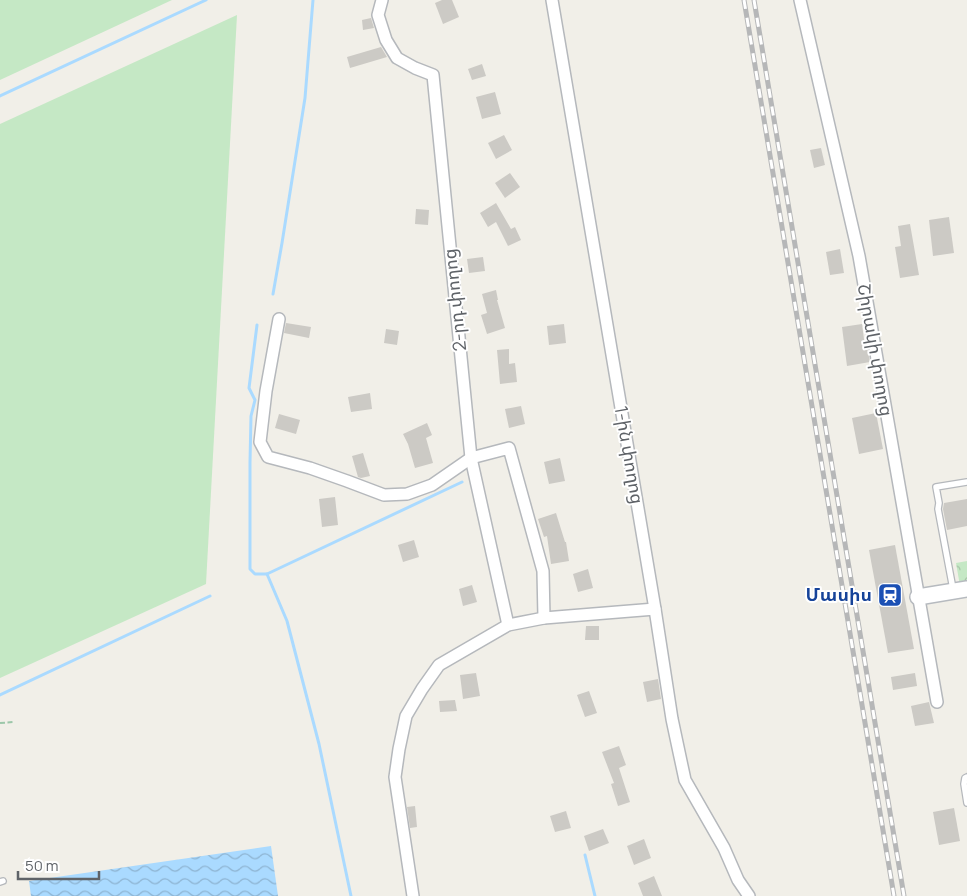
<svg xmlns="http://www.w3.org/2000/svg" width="967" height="896" font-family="Manrope,'Noto Sans Armenian',sans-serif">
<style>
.green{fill:#c5e8c5}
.forest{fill:url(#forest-crowns)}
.water{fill:url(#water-waves)}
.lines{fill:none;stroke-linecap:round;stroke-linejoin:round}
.stream{stroke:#aadaff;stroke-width:3}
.building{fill:#cccac5}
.service-casing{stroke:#b5b8bc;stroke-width:8}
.minor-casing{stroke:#b5b8bc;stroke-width:14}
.secondary-casing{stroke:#b6babf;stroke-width:18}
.path{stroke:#9cc7a9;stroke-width:2;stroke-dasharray:5 2.5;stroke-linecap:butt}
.service{stroke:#fff;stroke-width:5.5}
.minor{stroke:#fff;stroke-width:11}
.secondary{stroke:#fff;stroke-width:15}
.rail-casing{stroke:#b6b7b8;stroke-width:5}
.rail{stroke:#fff;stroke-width:3;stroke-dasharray:9;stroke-linecap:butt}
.labels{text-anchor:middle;stroke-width:4;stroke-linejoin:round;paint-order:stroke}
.street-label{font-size:18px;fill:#5f6368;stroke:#fff}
.transit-label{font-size:18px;font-weight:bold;fill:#164399;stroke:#fff;text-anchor:end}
</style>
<defs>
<pattern id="forest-crowns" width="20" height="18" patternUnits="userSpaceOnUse" patternTransform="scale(1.25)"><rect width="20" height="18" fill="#c5e8c5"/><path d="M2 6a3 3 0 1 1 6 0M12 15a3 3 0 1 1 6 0" fill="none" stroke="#a3c0a4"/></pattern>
<pattern id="water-waves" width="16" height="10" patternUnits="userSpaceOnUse" patternTransform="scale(1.25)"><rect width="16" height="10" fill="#aadaff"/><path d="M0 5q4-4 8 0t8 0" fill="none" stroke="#8eb4d2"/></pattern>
</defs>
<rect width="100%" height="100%" fill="#f1efe8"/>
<g class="green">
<polygon points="0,0 172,0 0,80"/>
<polygon points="237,15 206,584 0,678 0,124"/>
</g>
<polygon class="forest" points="967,561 967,584 960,586 956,563"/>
<polygon class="water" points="271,846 278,896 31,896 29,881"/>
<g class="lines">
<g class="stream">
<polyline points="0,96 206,0"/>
<polyline points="273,294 282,243 305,98 313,0"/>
<polyline points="257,325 249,388 255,400 251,416 250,462 250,569 255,574 267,574 462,482"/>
<polyline points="267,574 287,621 319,744 351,896"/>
<polyline points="0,695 210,596"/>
<polyline points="585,855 595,896"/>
</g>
</g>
<g class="building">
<polygon points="442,0 452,0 459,17 443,24 435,3"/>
<polygon points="371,18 374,28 363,30 362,20"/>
<polygon points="381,47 387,57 350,68 347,57"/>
<polygon points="482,64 486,76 472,80 468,69"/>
<polygon points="495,92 501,114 482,119 476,97"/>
<polygon points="504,135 512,150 496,159 488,143"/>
<polygon points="821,148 825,165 814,168 810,150"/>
<polygon points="510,173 520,187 505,198 495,183"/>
<polygon points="496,203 511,229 515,227 521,240 508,246 496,222 488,227 480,213"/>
<polygon points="416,209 429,210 428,225 415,224"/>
<polygon points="949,217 954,253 933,256 929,220"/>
<polygon points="910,224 919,275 900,278 895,247 901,246 898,226"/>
<polygon points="840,249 844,273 830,275 826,252"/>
<polygon points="483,257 485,271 469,273 467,259"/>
<polygon points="496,290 498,300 497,300 505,328 487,334 481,315 487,313 482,294"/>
<polygon points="286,323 311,327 309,338 284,333"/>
<polygon points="564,324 566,343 549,345 547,326"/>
<polygon points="862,324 865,347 867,347 870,362 847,366 842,327"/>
<polygon points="386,329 399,331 397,345 384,343"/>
<polygon points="509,349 509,364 515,363 517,382 500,384 497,350"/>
<polygon points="370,393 372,409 351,412 348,397"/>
<polygon points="521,406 525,424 509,428 505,409"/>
<polygon points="876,413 883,449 859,454 852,418"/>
<polygon points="279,414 300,420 296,434 275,428"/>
<polygon points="427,423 432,435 426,438 433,463 415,468 408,444 403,434"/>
<polygon points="363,453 370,476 361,478 358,477 352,456"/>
<polygon points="560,458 565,481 549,484 544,462"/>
<polygon points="335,497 338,525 322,527 319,499"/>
<polygon points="967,499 967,526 947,530 943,509 944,503"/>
<polygon points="556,513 565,542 566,542 569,561 551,564 547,536 544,537 538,519"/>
<polygon points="414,540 419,557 403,562 398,545"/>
<polygon points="895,545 914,649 888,653 869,550"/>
<polygon points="588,569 593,588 578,592 573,574"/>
<polygon points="472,585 477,602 463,606 459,589"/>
<polygon points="586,626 599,626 599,640 585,640"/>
<polygon points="476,673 480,696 463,699 460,675"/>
<polygon points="915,673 917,686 893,690 891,677"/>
<polygon points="658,679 661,699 647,702 643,682"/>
<polygon points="589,691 597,713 585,717 577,695"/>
<polygon points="455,700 457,711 440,712 439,701"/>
<polygon points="929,702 934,723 915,726 911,706"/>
<polygon points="619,746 626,765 619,768 630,802 618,806 611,784 614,783 602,752"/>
<polygon points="415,806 417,827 410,828 407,807"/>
<polygon points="954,808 960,841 939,845 933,812"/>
<polygon points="566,811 571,828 555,832 550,816"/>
<polygon points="603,829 609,843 589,851 584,836"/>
<polygon points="644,839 651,858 634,865 627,846"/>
<polygon points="654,876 662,896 643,896 638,883"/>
</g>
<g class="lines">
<defs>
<g id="service">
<polyline points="953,589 938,509 939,503 936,487 967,482"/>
<polyline points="967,777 965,778 964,784 967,803"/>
<polyline points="0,882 3,881"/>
</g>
<g id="minor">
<polyline points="382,0 378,15 386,40 397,58 415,68 433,75 471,458 508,625"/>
<polyline points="552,0 655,609 672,719 679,752 685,780 724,848 738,880 749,896"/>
<polyline points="800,0 859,256 937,702"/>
<polyline points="279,319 266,391 260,442 268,457 310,468 347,481 384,495 407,494 432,485 471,458 509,448 543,571 544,618"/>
<polyline points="413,896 395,777 399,749 406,716 422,689 439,665 508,625 544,618 655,609"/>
</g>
<polyline id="secondary" points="918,597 967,589"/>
</defs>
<use href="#service" class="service-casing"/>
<use href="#minor" class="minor-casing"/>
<use href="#secondary" class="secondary-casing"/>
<polyline class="path" points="0,723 14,722"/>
<use href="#service" class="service"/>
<use href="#minor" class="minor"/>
<use href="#secondary" class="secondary"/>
<defs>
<g id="rail">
<polyline points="744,0 894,896"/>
<polyline points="754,0 904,896"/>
</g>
</defs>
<use href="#rail" class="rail-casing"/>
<use href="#rail" class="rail"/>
</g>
<defs>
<symbol id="station-square" viewBox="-11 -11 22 22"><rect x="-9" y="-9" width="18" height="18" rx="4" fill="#1a4fb4" stroke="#fff"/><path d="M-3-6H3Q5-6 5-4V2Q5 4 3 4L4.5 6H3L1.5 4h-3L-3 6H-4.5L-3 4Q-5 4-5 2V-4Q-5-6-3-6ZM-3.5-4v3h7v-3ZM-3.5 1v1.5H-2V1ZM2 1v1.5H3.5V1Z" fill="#fff"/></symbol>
</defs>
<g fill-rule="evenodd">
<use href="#station-square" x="876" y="581" width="28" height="28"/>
</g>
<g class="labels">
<g class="street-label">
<text transform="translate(455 300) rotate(-96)" y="6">2-րդ փողոց</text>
<text transform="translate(875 350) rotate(80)" y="6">Շիրակի փողոց</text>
<text transform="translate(629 455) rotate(80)" y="6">1-ին փողոց</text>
</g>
<g class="transit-label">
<text x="872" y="601">Մասիս</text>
</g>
</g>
<path d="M18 871v8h81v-8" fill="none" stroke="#5f6368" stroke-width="2.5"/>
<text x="25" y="871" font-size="15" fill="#5f6368" stroke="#ffffff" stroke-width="4" paint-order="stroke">50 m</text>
</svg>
